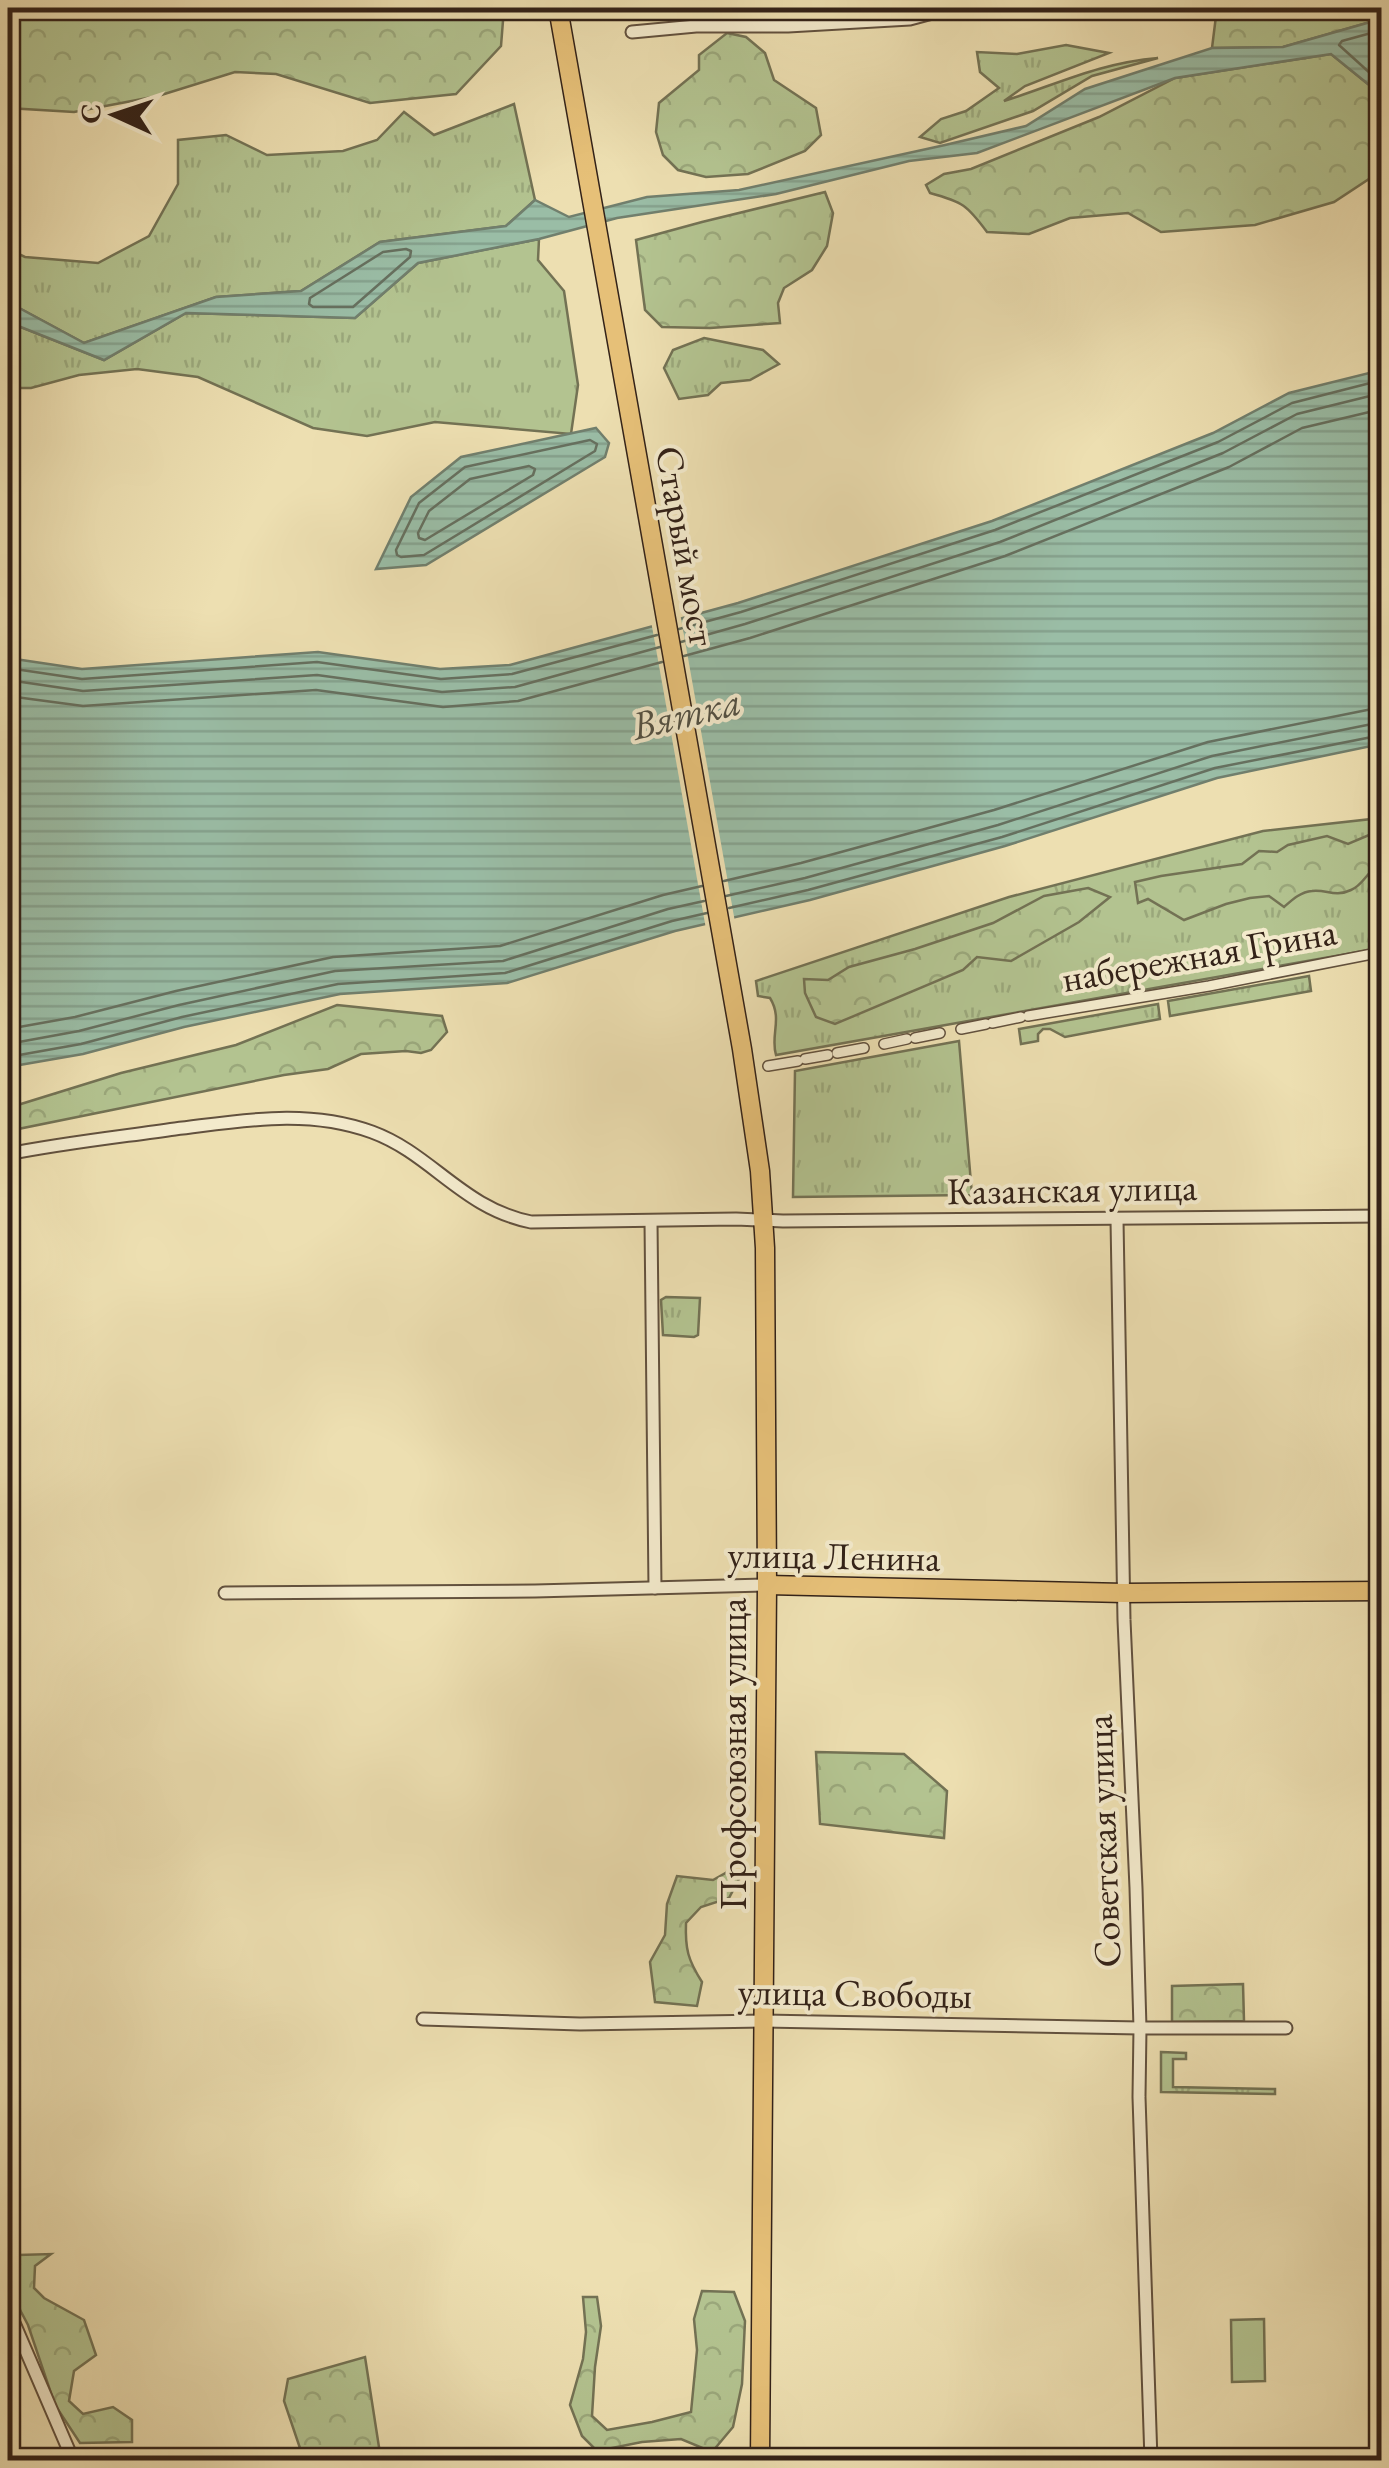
<svg xmlns="http://www.w3.org/2000/svg" width="1389" height="2468" font-family="'EB Garamond',serif">
<style>
.grass{fill:url(#grass-tufts);stroke:#737254;stroke-width:2.5}
.forest{fill:url(#forest-crowns);stroke:#737254;stroke-width:2.5}
.pitch{fill:#b3c390;stroke:#737254;stroke-width:2.5}
.water{fill:url(#water-rules);stroke:#717f6d;stroke-width:2.5}
.pier{fill:#eddfb1}
.lines{fill:none;stroke-linecap:round;stroke-linejoin:round}
.shore{stroke:#66705f;stroke-width:2.5}
.pedestrian-casing{stroke:#62513e;stroke-width:12}
.minor-casing{stroke:#62513e;stroke-width:15}
.primary-casing{stroke:#332218;stroke-width:21}
.pedestrian{stroke:#f3eacc;stroke-width:9}
.minor{stroke:#f3eacc;stroke-width:11}
.primary{stroke:#e6c078;stroke-width:18}
.labels{text-anchor:middle;stroke-width:8;stroke-linejoin:round;paint-order:stroke}
.street-label{font-size:38px;fill:#332218;stroke:#f3eacc}
.water-label{font-size:40px;font-style:italic;fill:#525043;stroke:#f3eacc}
</style>
<defs>
<pattern id="grass-tufts" width="24" height="20" patternUnits="userSpaceOnUse" patternTransform="scale(2.5)"><rect width="24" height="20" fill="#b3c390"/><path d="M3 7l-1-3M5 7V3M7 7l1-3M15 17l-1-3M17 17v-4M19 17l1-3" fill="none" stroke="#9aa77b"/></pattern>
<pattern id="forest-crowns" width="20" height="18" patternUnits="userSpaceOnUse" patternTransform="scale(2.5)"><rect width="20" height="18" fill="#b3c390"/><path d="M2 6a3 3 0 1 1 6 0M12 15a3 3 0 1 1 6 0" fill="none" stroke="#9aa77b"/></pattern>
<pattern id="water-rules" width="6" height="5" patternUnits="userSpaceOnUse" patternTransform="scale(2.5)"><rect width="6" height="5" fill="#9abda6"/><path d="M0 2.5h6" fill="none" stroke="#85a28e"/></pattern>
</defs>
<rect width="100%" height="100%" fill="#eddfb1"/>
<filter id="stains"><feTurbulence type="fractalNoise" baseFrequency=".002" numOctaves="4"/><feColorMatrix values="0 0 0 0 .2 0 0 0 0 .09 0 0 0 0 .02 0 0 0 .5 -.17"/></filter>
<radialGradient id="worn" r=".72"><stop offset=".6" stop-color="#630" stop-opacity="0"/><stop offset="1" stop-color="#630" stop-opacity=".3"/></radialGradient>
<g class="grass">
<path d="M1066,45L1109,53L1025,86L1004,101C1058,84 1099,63 1158,58L1092,76L1033,111L940,143L920,137L941,119L966,111L999,88L980,72L977,52L1017,54Z"/>
<polygon points="514,104 535,200 506,226 380,242 301,291 216,297 84,343 8,302 8,249 25,257 98,263 149,236 178,184 178,140 226,135 267,155 343,151 377,140 404,112 434,135"/>
<polygon points="539,239 538,260 564,291 578,385 571,434 435,422 367,436 313,428 198,377 137,369 79,375 31,388 8,388 8,322 104,360 186,313 355,318 418,263"/>
<polygon points="704,338 763,350 779,364 750,380 721,383 708,395 679,399 664,368 673,350"/>
<path d="M1381,818V948L776,1055C770,1035 783,1019 770,998L758,996L756,981L1009,897L1263,831Z"/>
<polygon points="1309,976 1311,991 1170,1016 1168,1001"/>
<polygon points="1158,1004 1160,1019 1065,1037 1050,1029 1043,1029 1038,1034 1038,1041 1021,1044 1019,1029"/>
<polygon points="959,1041 972,1195 793,1197 795,1071"/>
<polygon points="666,1297 700,1298 698,1335 694,1337 663,1335 661,1300"/>
<polygon points="1161,2052 1186,2053 1186,2059 1173,2059 1173,2087 1275,2089 1275,2094 1161,2092"/>
</g>
<g class="forest">
<polygon points="8,8 504,8 501,46 456,94 370,103 276,74 235,72 158,96 74,112 8,108"/>
<polygon points="1217,8 1381,8 1381,19 1283,47 1212,48"/>
<polygon points="727,33 746,37 765,53 774,80 816,108 821,135 805,151 748,174 706,177 678,170 663,155 656,132 659,103 699,70 699,55"/>
<path d="M1331,54L1368,84L1381,86V171L1334,202L1255,225L1161,232L1128,213L1070,218L1029,234L987,232C967,205 963,202 930,193L926,185L944,174L971,169L1099,117L1175,78Z"/>
<polygon points="825,192 833,213 827,246 812,270 784,288 778,303 780,323 710,328 662,327 645,310 636,240 702,222"/>
<path d="M1381,830V864C1368,869 1364,885 1351,890C1334,898 1327,889 1312,891C1300,892 1292,900 1284,907L1269,896L1250,898L1226,904L1184,920L1148,899L1138,903L1135,882L1161,876L1242,864L1259,851L1277,852L1288,845L1327,836L1348,844Z"/>
<polygon points="1088,888 1110,897 1079,922 1011,961 977,957 963,970 835,1024 816,1017 805,993 804,979 828,980 849,967 915,949 993,923 1044,896"/>
<polygon points="337,1005 442,1016 447,1032 431,1050 421,1053 406,1051 361,1054 328,1069 284,1075 18,1129 8,1112 8,1108 121,1073 236,1045"/>
<polygon points="816,1752 904,1754 947,1791 944,1838 820,1824"/>
<path d="M731,1870L741,1875L729,1898L701,1907L686,1923C685,1949 688,1960 702,1982L697,2006L655,2002L650,1962L665,1935L667,1904L677,1876L713,1880Z"/>
<polygon points="1243,1984 1244,2021 1172,2022 1172,1986"/>
<polygon points="51,2254 35,2266 34,2288 44,2298 84,2320 96,2355 74,2371 69,2401 83,2414 113,2407 132,2420 132,2442 80,2443 55,2405 28,2325 9,2289 8,2262 18,2255"/>
<polygon points="702,2291 734,2292 745,2321 742,2384 733,2427 712,2452 681,2439 642,2442 597,2451 582,2436 570,2405 583,2359 586,2332 583,2297 597,2297 601,2326 595,2367 592,2416 607,2430 652,2422 691,2412 697,2350 694,2319"/>
<polygon points="365,2357 381,2460 304,2460 284,2401 288,2379"/>
</g>
<polygon class="pitch" points="1264,2319 1265,2381 1232,2382 1231,2320"/>
<g class="water">
<polygon points="1381,19 1381,86 1368,84 1331,54 1175,78 977,153 909,161 776,194 617,218 539,239 418,263 355,318 186,313 104,360 8,322 8,302 84,343 216,297 301,291 380,242 506,226 535,200 569,217 647,197 739,190 945,145 1026,126 1085,89 1212,48 1283,47"/>
<polygon points="1381,370 1381,744 1217,778 1005,846 810,900 675,931 507,983 340,994 184,1027 83,1054 8,1067 8,658 82,669 318,652 440,669 510,665 738,603 992,521 1213,433 1289,393"/>
<polygon points="596,428 609,443 605,457 426,565 376,569 411,497 461,457"/>
</g>
<polygon class="pier" points="680,613 735,922 706,929 651,621"/>
<g class="lines">
<g class="shore">
<polyline points="1382,30 1342,41 1339,45 1371,74 1382,76"/>
<polygon points="406,249 411,251 410,257 353,307 313,307 309,304 310,298 383,252"/>
<polygon points="590,440 597,444 595,451 424,555 401,557 397,555 396,550 419,503 465,467"/>
<polygon points="529,466 535,469 533,475 425,540 419,538 418,533 429,511 470,479"/>
<polyline points="679,629 741,612 995,530 1218,442 1292,403 1382,380"/>
<polyline points="681,642 745,624 1000,542 1223,453 1297,414 1382,393"/>
<polyline points="684,656 750,638 1005,556 1229,467 1302,428 1382,409"/>
<polyline points="8,668 82,679 317,662 441,679 512,674 657,635"/>
<polyline points="8,680 83,691 317,675 442,692 515,687 660,647"/>
<polyline points="8,696 83,706 316,690 443,707 518,701 662,662"/>
<polyline points="724,881 801,863 994,810 1208,742 1382,707"/>
<polyline points="726,896 805,878 998,825 1212,756 1382,722"/>
<polyline points="729,908 808,890 1002,837 1215,768 1382,735"/>
<polyline points="8,1029 75,1017 176,991 333,957 500,946 663,895 702,886"/>
<polyline points="8,1044 79,1031 179,1005 335,971 503,961 668,909 704,901"/>
<polyline points="8,1057 81,1044 182,1017 338,984 505,973 672,921 707,913"/>
</g>
<defs>
<g id="pedestrian">
<polyline points="1028,1016 1209,986 1382,952"/>
<polyline points="992,1023 1021,1017"/>
<polyline points="961,1029 986,1024"/>
<polyline points="915,1038 940,1033"/>
<polyline points="884,1044 907,1039"/>
<polyline points="837,1053 864,1048"/>
<polyline points="805,1059 828,1055"/>
<polyline points="768,1066 798,1061"/>
</g>
<g id="minor">
<polyline points="632,32 696,26 788,26 910,19 951,8"/>
<path d="M8,1154C63,1143 119,1137 175,1129C242,1121 306,1108 372,1132C432,1154 462,1208 531,1222L736,1219L783,1221L1382,1216"/>
<polyline points="1117,1220 1124,1620 1136,1888 1140,2028 1139,2097 1151,2460"/>
<polyline points="651,1222 655,1588"/>
<polyline points="225,1593 535,1591 767,1585"/>
<polyline points="423,2019 580,2024 764,2021 1140,2028 1286,2028"/>
<polyline points="8,2309 73,2460"/>
</g>
<g id="primary">
<polyline points="558,8 742,1049 760,1171 765,1248 767,1585 760,2460"/>
<polyline points="767,1585 1124,1593 1382,1591"/>
</g>
</defs>
<use href="#pedestrian" class="pedestrian-casing"/>
<use href="#minor" class="minor-casing"/>
<use href="#primary" class="primary-casing"/>
<use href="#pedestrian" class="pedestrian"/>
<use href="#minor" class="minor"/>
<use href="#primary" class="primary"/>
</g>
<g class="labels">
<g class="street-label">
<text transform="translate(686 546) rotate(80)" y="13">Старый мост</text>
<text transform="translate(1199 955) rotate(-10)" y="13">набережная Грина</text>
<text transform="translate(1072 1189) rotate(-1)" y="13">Казанская улица</text>
<text transform="translate(834 1556) rotate(1)" y="13">улица Ленина</text>
<text transform="translate(733 1754) rotate(-90)" y="13">Профсоюзная улица</text>
<text transform="translate(1103 1841) rotate(-92)" y="13">Советская улица</text>
<text transform="translate(855 1993) rotate(1)" y="13">улица Свободы</text>
</g>
<g class="water-label">
<text transform="translate(686 713) rotate(-14)" y="14">Вятка</text>
</g>
</g>
<rect width="1389" height="2468" fill="none" stroke="#eddfb1" stroke-width="40"/>
<rect x="10" y="10" width="1369" height="2448" fill="none" stroke="#332218" stroke-width="5"/>
<rect x="20" y="20" width="1349" height="2428" fill="none" stroke="#332218" stroke-width="2.5"/>
<g transform="translate(115 115) rotate(273)" stroke="#f3eacc" stroke-width="8" paint-order="stroke">
<path d="M0-8L18 38L0 25L-18 38Z" fill="#332218"/>
<text y="-15" font-size="28" font-weight="bold" text-anchor="middle" fill="#332218">С</text>
</g>
<rect width="100%" height="100%" filter="url(#stains)"/>
<rect width="100%" height="100%" fill="url(#worn)"/>
</svg>
